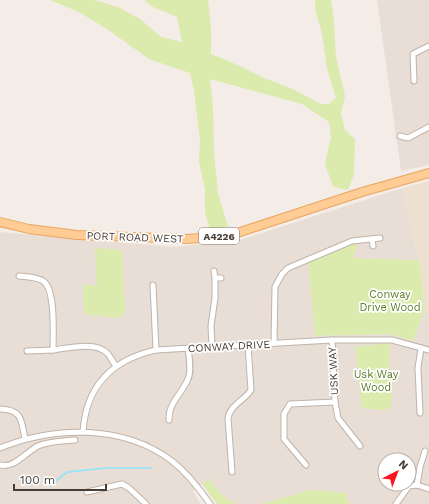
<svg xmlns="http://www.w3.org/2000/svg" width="429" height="504" font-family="'Work Sans',sans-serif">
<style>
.residential{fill:#e8ded5;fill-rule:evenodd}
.education{fill:#eee0d0}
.green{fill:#dbeaad}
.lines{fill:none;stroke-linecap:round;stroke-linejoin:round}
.stream{stroke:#a0e2f4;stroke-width:2}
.street-casing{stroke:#c0b3a9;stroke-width:7}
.primary-casing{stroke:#e9a55f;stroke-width:10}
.street{stroke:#fff;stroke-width:5}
.primary{stroke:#ffcc95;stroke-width:8}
.labels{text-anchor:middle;stroke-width:3.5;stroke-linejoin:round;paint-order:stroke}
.shield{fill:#fff;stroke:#7f7772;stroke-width:1}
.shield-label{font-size:10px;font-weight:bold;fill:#483d35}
.street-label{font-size:11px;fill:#483d35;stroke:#fff}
.park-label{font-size:11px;fill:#587c25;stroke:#fff}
</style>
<rect width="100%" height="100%" fill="#f4ede7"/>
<g class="residential">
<polygon points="377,0 429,0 429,165 401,171"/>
<path d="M402,188L419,260L353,258L358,242L315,336L390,334L413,341L424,312L429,313V504H352L311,490L261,504H236L230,502L215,487L209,479L193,491L201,504H0V232L175,247L240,240ZM385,460H409V484H385Z"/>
</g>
<polygon class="education" points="429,181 429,313 424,312 423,289 419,260 402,188"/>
<g class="green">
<polygon points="50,0 94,0 118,7 140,19 161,37 182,42 177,17 153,7 144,0 208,0 211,27 211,54 231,62 264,78 293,89 321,104 329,104 336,98 327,69 322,34 315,9 315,0 331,0 334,22 336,57 345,96 341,113 345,130 355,139 354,174 348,190 333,187 325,164 331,137 329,122 302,104 210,79 213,106 214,154 218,193 228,227 210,230 205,212 205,189 199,162 200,141 194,90 190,73 149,59 107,29 79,12"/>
<polygon points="358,242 353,258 419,260 423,289 424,312 413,341 390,334 315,336 308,260 315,256"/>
<polygon points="95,248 122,250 125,312 118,318 84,314 83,284 97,286"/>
<polygon points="390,343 389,369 393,377 391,408 381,410 362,408 355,347"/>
<path d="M209,479C216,488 224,499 236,504H217L202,484Z"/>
<polygon points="311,490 347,493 347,502 352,504 261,504"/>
</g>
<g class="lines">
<polyline class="stream" points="50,486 67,472 106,468 151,468"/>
<defs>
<g id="street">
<polyline points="414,81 413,54 429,46"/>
<polyline points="400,136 408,138 429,127"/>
<polyline points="372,239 373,246"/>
<polyline points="214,271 215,278 221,278"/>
<path d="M19,276C26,277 37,277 43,281C56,288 53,336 53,350C68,348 96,341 107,353C110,356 113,362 116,366"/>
<polyline points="153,285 156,350"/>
<polyline points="332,340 335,402 338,418 360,446"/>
<polyline points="274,343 275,287 282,274 288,268 352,241 380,238"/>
<polyline points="212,347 211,326 215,298 215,278"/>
<polyline points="27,351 53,350"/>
<path d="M0,409C23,410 21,420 25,439"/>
<polyline points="420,413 418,368 421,348"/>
<path d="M169,420C168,403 182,394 188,379C192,370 189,357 188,348"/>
<path d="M83,432C86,386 111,360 156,350L332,340H392L429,350"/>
<path d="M0,448C54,426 123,424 172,461C187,473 199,488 210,504"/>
<path d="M0,465C14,469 26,452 38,446C49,441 63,441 75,440"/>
<polyline points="306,465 284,439 284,414 290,404 335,402"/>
<path d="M232,472L228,418C230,405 244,401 251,390L248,345"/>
<polyline points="417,485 420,467 425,451"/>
<polyline points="87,492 122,484 129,488 146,504"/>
<polyline points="396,504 409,486 417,485 429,489"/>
</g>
<polyline id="primary" points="0,222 29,229 77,235 187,239 214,237 237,233 362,192 429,173"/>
</defs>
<use href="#street" class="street-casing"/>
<use href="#primary" class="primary-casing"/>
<use href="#street" class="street"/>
<use href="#primary" class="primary"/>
</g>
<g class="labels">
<rect class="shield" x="199" y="228" width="40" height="16" rx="3"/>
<g class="shield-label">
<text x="219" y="240">A4226</text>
</g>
<g class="street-label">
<text transform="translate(135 237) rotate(2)" y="4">PORT ROAD WEST</text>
<text transform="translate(229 346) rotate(-3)" y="4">CONWAY DRIVE</text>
<text transform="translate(333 371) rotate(-93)" y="4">USK WAY</text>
</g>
<g class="park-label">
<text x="390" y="298">Conway<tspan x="390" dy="13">Drive Wood</tspan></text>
<text x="376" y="378">Usk Way<tspan x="376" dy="13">Wood</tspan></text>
</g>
</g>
<g transform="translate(397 472) rotate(42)"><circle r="19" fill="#ffffff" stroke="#b6b1ae"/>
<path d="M0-3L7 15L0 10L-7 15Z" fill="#ff131e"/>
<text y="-6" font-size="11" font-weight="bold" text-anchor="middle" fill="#483d35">N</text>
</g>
<path d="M14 484v6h92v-6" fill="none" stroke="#483d35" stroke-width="2"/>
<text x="20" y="484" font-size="12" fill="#483d35" stroke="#ffffff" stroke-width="3" paint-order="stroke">100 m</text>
</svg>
